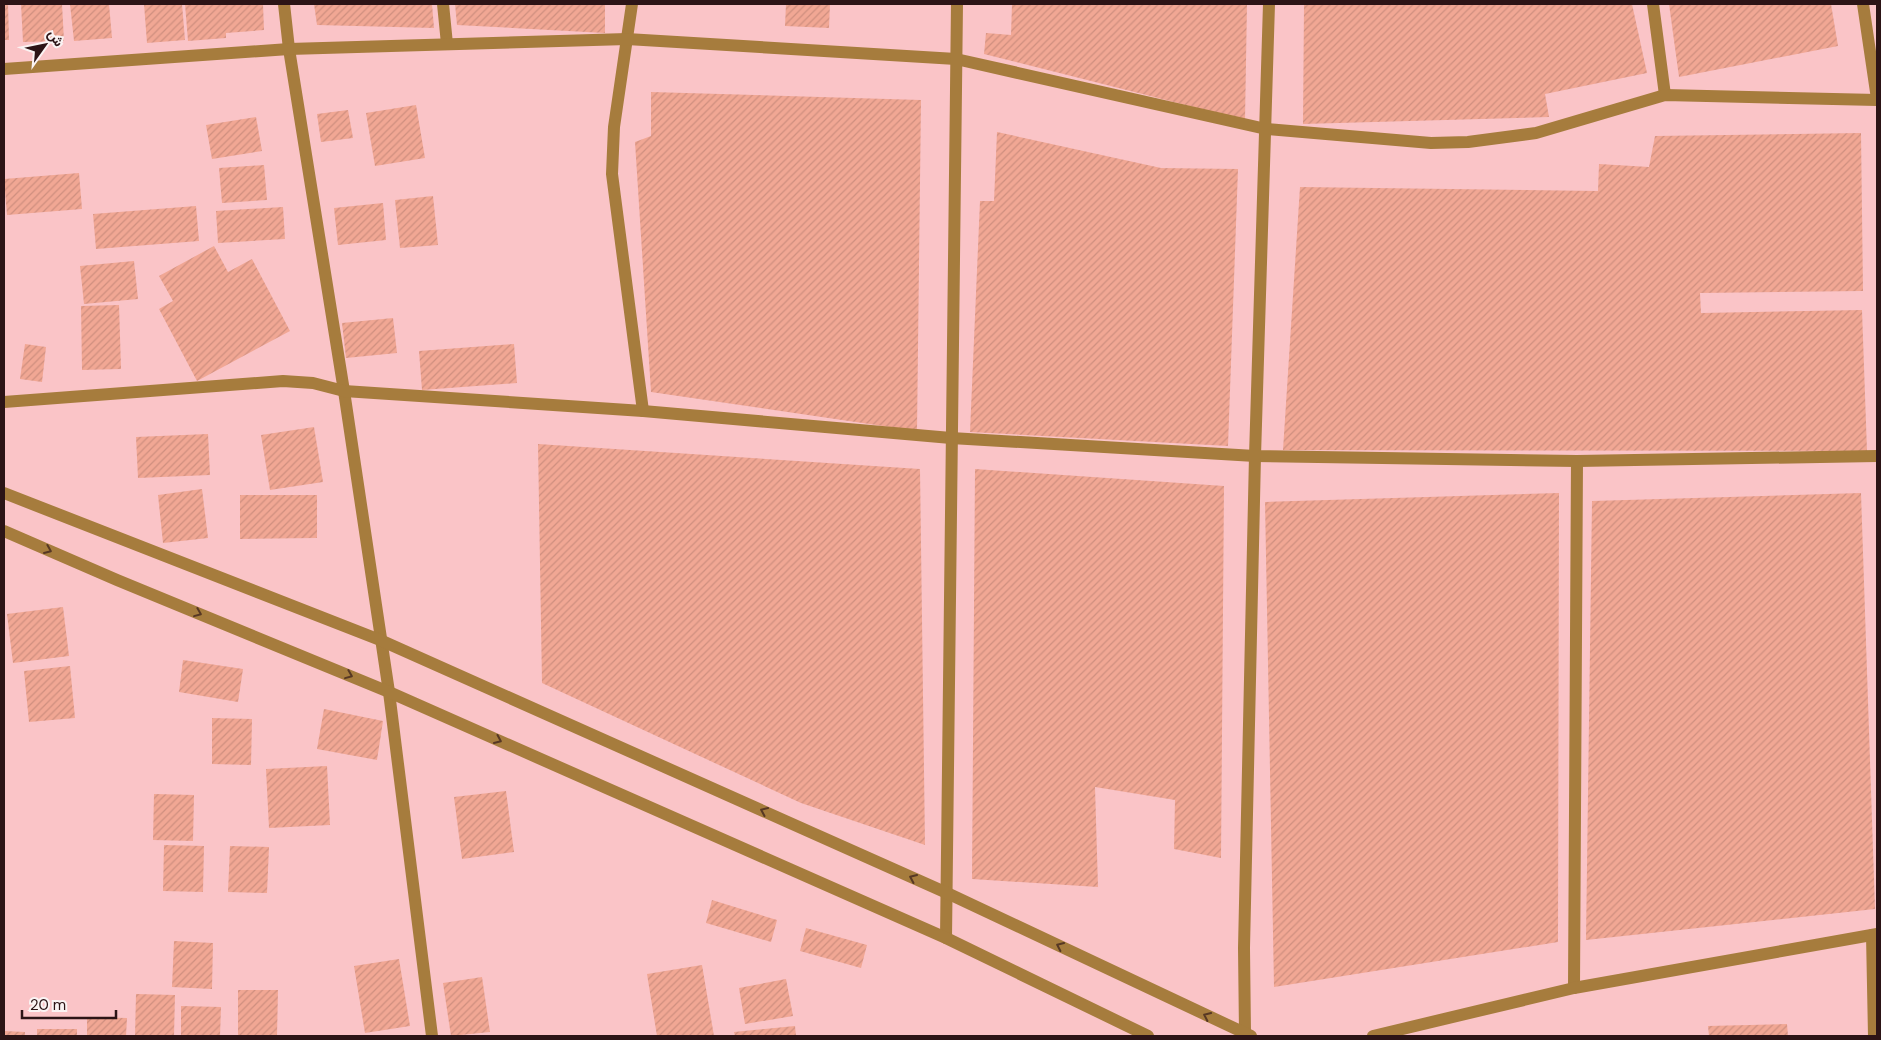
<svg xmlns="http://www.w3.org/2000/svg" width="1881" height="1040" font-family="'DM Sans',Vazirmatn,sans-serif">
<style>
.building{fill:url(#building-hatch)}
.lines{fill:none;stroke-linecap:round;stroke-linejoin:round}
.minor{stroke:#a67c3d;stroke-width:12}
.tertiary{stroke:#a67c3d;stroke-width:12}
.oneway{stroke:#573824}
</style>
<defs>
<pattern id="building-hatch" width="6" height="6" patternUnits="userSpaceOnUse" patternTransform="scale(1.25)"><rect width="6" height="6" fill="#f1a794"/><path d="M-1 1l2-2M0 6l6-6M5 7l2-2" fill="none" stroke="#cf8f7f"/></pattern>
</defs>
<rect width="100%" height="100%" fill="#fac4c7"/>
<g class="building">
<polygon points="4,4 8,4 9,40 4,40"/>
<polygon points="21,4 62,4 64,41 23,42"/>
<polygon points="70,4 109,4 112,38 74,41"/>
<polygon points="144,4 182,4 185,40 147,43"/>
<polygon points="185,4 263,4 264,30 226,33 226,38 188,41"/>
<polygon points="314,4 432,4 434,28 317,25"/>
<polygon points="455,4 605,4 605,33 457,25"/>
<polygon points="786,4 830,4 829,28 785,26"/>
<polygon points="1012,4 1247,4 1245,120 984,54 986,33 1011,35"/>
<polygon points="1304,4 1632,4 1647,73 1545,94 1549,117 1303,124"/>
<polygon points="1669,4 1831,4 1838,46 1679,77"/>
<polygon points="651,92 921,100 917,431 651,392 635,142 651,136"/>
<polygon points="416,105 425,158 375,166 366,113"/>
<polygon points="348,110 353,138 321,142 317,114"/>
<polygon points="256,117 262,151 212,159 206,125"/>
<polygon points="997,132 1161,168 1238,169 1228,446 970,432 980,201 994,201"/>
<polygon points="1861,133 1863,291 1700,293 1701,313 1862,310 1867,451 1283,450 1300,187 1598,191 1599,164 1649,167 1655,136"/>
<polygon points="264,165 267,200 222,203 219,168"/>
<polygon points="79,173 82,209 7,215 4,179"/>
<polygon points="433,196 438,245 400,248 395,200"/>
<polygon points="383,203 386,240 338,245 334,208"/>
<polygon points="196,206 199,241 96,249 93,214"/>
<polygon points="283,207 285,239 218,243 216,211"/>
<polygon points="214,246 228,272 252,259 290,331 197,381 159,309 173,301 159,276"/>
<polygon points="134,261 138,299 84,304 80,266"/>
<polygon points="119,305 121,369 82,370 81,306"/>
<polygon points="393,318 397,353 346,358 342,323"/>
<polygon points="25,344 46,347 42,382 20,379"/>
<polygon points="514,344 517,383 422,390 419,351"/>
<polygon points="314,427 323,482 270,490 261,435"/>
<polygon points="208,434 210,475 138,478 136,437"/>
<polygon points="538,444 920,469 925,845 801,803 542,683"/>
<polygon points="975,469 1224,486 1221,858 1174,849 1175,800 1095,787 1098,887 972,879"/>
<polygon points="202,489 208,538 163,543 158,495"/>
<polygon points="1559,493 1558,942 1274,987 1265,502"/>
<polygon points="1861,493 1875,909 1586,940 1592,501"/>
<polygon points="240,495 317,495 317,538 240,539"/>
<polygon points="63,607 69,656 13,663 7,614"/>
<polygon points="183,660 243,669 238,702 179,692"/>
<polygon points="70,666 75,718 29,722 24,671"/>
<polygon points="324,709 383,721 377,760 317,749"/>
<polygon points="212,718 252,719 251,765 212,764"/>
<polygon points="327,766 330,825 269,828 266,769"/>
<polygon points="506,791 514,852 462,859 454,797"/>
<polygon points="154,794 194,795 193,841 153,840"/>
<polygon points="164,845 204,846 203,892 163,891"/>
<polygon points="230,846 269,847 267,893 228,892"/>
<polygon points="712,900 777,920 771,942 706,923"/>
<polygon points="806,928 867,945 861,968 800,951"/>
<polygon points="174,941 213,943 212,989 172,987"/>
<polygon points="399,959 410,1026 365,1033 354,966"/>
<polygon points="702,965 714,1036 657,1036 647,974"/>
<polygon points="482,977 490,1032 451,1036 443,983"/>
<polygon points="786,979 793,1016 745,1024 739,988"/>
<polygon points="238,990 278,990 277,1036 238,1035"/>
<polygon points="136,994 175,995 174,1036 135,1036"/>
<polygon points="181,1006 221,1007 220,1036 181,1036"/>
<polygon points="87,1017 127,1018 126,1036 87,1036"/>
<polygon points="1787,1024 1788,1036 1709,1036 1708,1026"/>
<polygon points="795,1026 796,1036 735,1036 734,1032"/>
<rect x="37" y="1029" width="40" height="7"/>
<polygon points="4,1031 25,1032 25,1036 4,1036"/>
</g>
<g class="lines">
<g class="minor">
<polyline points="284,4 289,49 344,391 389,692 432,1036"/>
<polyline points="443,4 447,44"/>
<polyline points="632,4 614,127 612,174 643,411"/>
<polyline points="1653,4 1665,95"/>
<polyline points="1863,4 1877,99"/>
<polyline points="4,69 289,49 627,39 956,59 1266,129 1431,143 1468,142 1536,133 1665,95 1877,100"/>
<polyline points="4,402 283,381 313,383 344,391 643,411 951,438 1255,456 1577,461 1877,456"/>
<polyline points="1872,935 1874,1036"/>
<polyline points="946,938 957,4"/>
<polyline points="1574,988 1577,461"/>
<polyline points="1246,1036 1245,1033 1244,948 1255,456 1269,4"/>
<polyline points="1373,1036 1574,988 1877,934"/>
</g>
<g class="tertiary">
<polyline points="4,493 380,640 947,893 1251,1036"/>
<polyline points="4,531 117,580 389,692 946,938 1148,1036"/>
</g>
</g>
<defs><path id="oneway-chevron" d="M-2-3.5L2.5 0L-2 3.5" fill="none" stroke-width="1.6" stroke-linecap="round" stroke-linejoin="round" transform="scale(1.25)"/></defs>
<g class="oneway">
<use href="#oneway-chevron" transform="translate(48 550) rotate(23)"/>
<use href="#oneway-chevron" transform="translate(198 613) rotate(22)"/>
<use href="#oneway-chevron" transform="translate(349 675) rotate(22)"/>
<use href="#oneway-chevron" transform="translate(498 740) rotate(24)"/>
<use href="#oneway-chevron" transform="translate(764 811) rotate(-156)"/>
<use href="#oneway-chevron" transform="translate(913 878) rotate(-156)"/>
<use href="#oneway-chevron" transform="translate(1060 946) rotate(-155)"/>
<use href="#oneway-chevron" transform="translate(1207 1016) rotate(-155)"/>
</g>
<rect width="1881" height="1040" fill="none" stroke="#2c1416" stroke-width="10"/>
<g transform="translate(45 45) rotate(57)" stroke="#faf3f3" stroke-width="4" paint-order="stroke">
<path d="M0-4L9 19L0 12L-9 19Z" fill="#2c1416"/>
<text y="-8" font-size="14" font-weight="bold" text-anchor="middle" fill="#2c1416">ش</text>
</g>
<path d="M22 1010v8h94v-8" fill="none" stroke="#2c1416" stroke-width="2.5"/>
<text x="30" y="1010" font-size="15" fill="#2c1416" stroke="#faf3f3" stroke-width="4" paint-order="stroke">20 m</text>
</svg>
